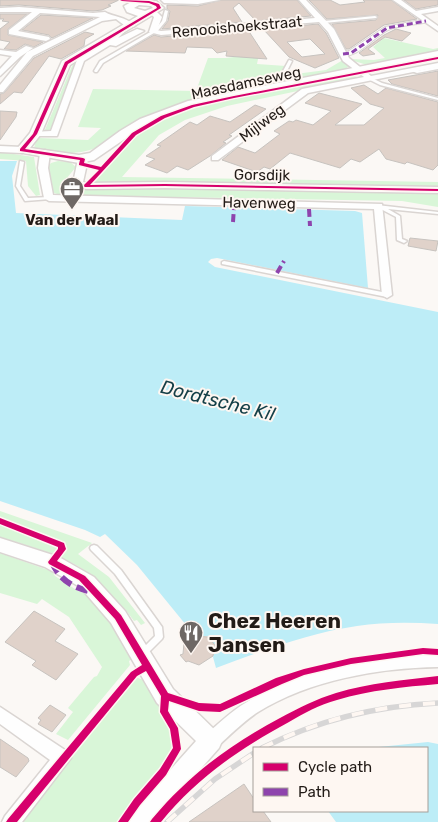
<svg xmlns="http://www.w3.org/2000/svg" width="438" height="822" font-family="Rubik,sans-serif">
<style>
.green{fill:#d9f6d8}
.water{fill:#bdedf7}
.building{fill:#e0d2ca;stroke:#c7c3bf;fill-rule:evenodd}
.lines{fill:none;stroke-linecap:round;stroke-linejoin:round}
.service-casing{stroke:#dad5d2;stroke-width:3}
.pedestrian-casing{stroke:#dad5d2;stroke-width:2}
.minor-casing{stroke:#dad5d2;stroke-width:3}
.tertiary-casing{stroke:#dad5d2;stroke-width:3}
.service{fill:#fefefe;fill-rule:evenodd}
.pedestrian{fill:#fefefe;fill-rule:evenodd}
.minor{fill:#fefefe;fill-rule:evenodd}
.tertiary{fill:#fefefe;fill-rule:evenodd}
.rail-casing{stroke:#d7d6d6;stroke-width:5.5}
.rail{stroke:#fef7f2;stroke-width:4;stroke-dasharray:12;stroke-linecap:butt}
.quiet-far2{stroke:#8e44ad;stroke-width:3;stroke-dasharray:6 3;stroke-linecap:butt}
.quiet-far1{stroke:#8e44ad;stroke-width:4;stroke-dasharray:8 4;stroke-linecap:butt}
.quiet{stroke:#8e44ad;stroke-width:6;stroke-dasharray:12 6;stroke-linecap:butt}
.cycleway-casing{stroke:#fef7f2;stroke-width:3}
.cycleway{fill:#d6006c;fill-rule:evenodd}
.labels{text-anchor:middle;stroke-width:4;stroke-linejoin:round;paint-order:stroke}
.far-street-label{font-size:15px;fill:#221b17;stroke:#fef7f2}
.far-poi-label{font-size:15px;font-weight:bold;fill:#221b17;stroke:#fef7f2}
.water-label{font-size:19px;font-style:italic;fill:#143f47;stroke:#fef7f2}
.near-poi-label{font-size:21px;font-weight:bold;fill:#221b17;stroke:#fef7f2;text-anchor:start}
</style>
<rect width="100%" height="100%" fill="#fbf8f5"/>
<g class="green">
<polygon points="384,38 433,49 438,48 438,52 367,65 351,60 350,59 374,60 385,58 373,47"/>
<path d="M259,54L257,64L286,66L288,75L326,70L343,60L349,66L344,70C282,81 218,89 159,112C134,121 111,146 86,151C69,155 51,153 34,148L36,141L39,138L88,140L101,128L78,127L93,89L196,91L208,58H226Z"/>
<polygon points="84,58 51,131 44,132 72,66 76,61"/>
<polygon points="355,76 359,78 227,106 185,120 159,135 122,177 438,182 438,187 93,184 139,132 169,116 186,110 220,102"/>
<polygon points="0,152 34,157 40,195 36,196 28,186 26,161 0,159"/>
<polygon points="58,161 70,162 76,167 66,179 65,184 75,188 438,190 438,207 402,201 60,195 54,193 52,190 47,168 51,163"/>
<path d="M0,511L92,543L78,554L109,577L145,623L141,625L137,620L134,621L125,609L122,610C113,598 105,587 94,577C68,556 31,547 0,537Z"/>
<polygon points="0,553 51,571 55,576 78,591 88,594 107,617 132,659 129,661 130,665 68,740 56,734 73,712 68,708 94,677 97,676 102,667 69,617 42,599 37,604 0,593"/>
<path d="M138,678L144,680C157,701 186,744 171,768L124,822H21L132,680Z"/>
</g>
<g class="water">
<path d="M0,161H17L12,176L16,213L182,220L185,206L355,211L362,213L368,288L217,258L211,259L208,262L215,267L438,312V624C411,622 383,622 357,626C308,633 262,651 216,668L213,657L215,646L208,636H195L137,565L105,534L100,537L85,530L0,501Z"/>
<polygon points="428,742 438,744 438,822 336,822 328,811 427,811 427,748 369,748"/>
</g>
<g class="building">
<polygon points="0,0 119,0 108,5 111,6 102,10 93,11 19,5 0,6"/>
<polygon points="221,0 297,0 311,16 256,21 239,3 233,8 242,22 162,29 168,21 170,11 167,9 167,5 198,6"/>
<polygon points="309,0 330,0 340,5 365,2 363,0 391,0 417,19 384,25 349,49 346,49 332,24 376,20 378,15 327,19"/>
<polygon points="404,0 438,0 438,5 416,9"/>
<polygon points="0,14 27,14 8,29 8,35 43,42 34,47 25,44 16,50 4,49 10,42 0,40 0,29 9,22 2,21 4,19 0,19"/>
<polygon points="41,15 93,18 52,38 49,35 22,30"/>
<path d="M318,24L326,33L339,58L315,68L289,57L263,29ZM310,39L325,54L302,57L287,42Z"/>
<polygon points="396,29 411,33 402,41 385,37 368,49 375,54 363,56 359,53 384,35"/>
<polygon points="248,30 267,59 226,56 227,51 217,53 212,48 187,47 185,53 126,51 154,35 161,37"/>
<polygon points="85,32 94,34 85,39 84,46 61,59 49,56 22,93 14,92 0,104 0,94 4,93 34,58"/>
<polygon points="438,71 438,96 392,84 388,80"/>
<polygon points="364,85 378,94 386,88 438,102 438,165 433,170 407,162 405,164 386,159 379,149 360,162 351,159 340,168 290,153 270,169 264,167 257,172 222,160 238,147 255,153 280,134 274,131 289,121 293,122 296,120 313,125 331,111 305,103 319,93 362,104 335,125 364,125 384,108 370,104 351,88"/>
<polygon points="255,105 266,109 229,135 232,136 223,142 226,143 210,156 188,170 177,166 167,173 145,165 155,159 146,156 161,146 157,145 190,122 197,125 210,116 230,122"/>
<polygon points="0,111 17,112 16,117 0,140"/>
<polygon points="410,238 438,241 436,251 408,246"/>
<polygon points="34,611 65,629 55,641 78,654 56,680 32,665 36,661 5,642"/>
<polygon points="196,636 208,637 215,645 213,656 199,665 188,661 186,662 180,655 183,654 184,643"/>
<polygon points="50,705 66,715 52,732 38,724 41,720 38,718"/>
<polygon points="0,739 28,758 29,761 16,777 0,767"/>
<polygon points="244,784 254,799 254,811 263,811 271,822 189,822"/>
</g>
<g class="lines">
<defs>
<g id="service">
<polygon points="165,10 168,11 166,21 156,33 154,33 103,63 97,72 95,72 94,71 100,61 152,31 154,31 162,21"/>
<polygon points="375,16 377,17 376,18 324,23 322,22 324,21"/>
<polygon points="289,60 292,61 287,71 297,80 297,82 295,82 283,71"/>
<polygon points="435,65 438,66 438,69 417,73 409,70 411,69 417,71 435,67"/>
<polygon points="368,77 370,77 382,83 438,98 438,100 380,85 368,79"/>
<polygon points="20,161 24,162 20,186 28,198 49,197 51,198 51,199 25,201 16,186"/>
<polygon points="377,205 438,212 438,214 388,209 400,216 402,239 407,241 404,243 397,240 396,217 377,207"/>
<polygon points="224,261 387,293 390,295 387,297 222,264 222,262"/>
<polygon points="94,545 97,546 121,570 162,627 163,637 162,639 146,655 143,656 140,655 139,653 140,651 155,636 154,628 115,574 91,550 90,548 91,546"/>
</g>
<path id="pedestrian" d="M426,19L428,20V22C416,25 400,25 388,30C375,36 354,62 340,54L349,51L385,27Z"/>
<g id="minor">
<polygon points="161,0 219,0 198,4 164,3"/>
<polygon points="299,0 306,0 334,29 349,58 371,76 438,63 438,67 308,93 218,160 212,160 212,156 302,89 364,77 343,61 328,32 319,22 161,35 149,32 154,17 148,12 155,10 162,17 157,30 161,31 315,18"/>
<polygon points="393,0 401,0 416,11 438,7 438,11 421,14 438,26 438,31"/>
<path d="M19,7L93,13L105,12C113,17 125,16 135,26L128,28L116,19L102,21L33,56L3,92H0V85L27,52L100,17L40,13L18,31L49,37L50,39L46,41L9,34V30L32,12H0V8Z"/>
<polygon points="118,29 125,31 118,38 137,29 144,31 116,46 110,45 84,61 57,136 32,136 32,132 51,131 77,60 111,37"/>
<polygon points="26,46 33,48 20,57 0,76 0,69 12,56 0,54 0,50 16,52"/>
<polygon points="0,146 22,147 26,150 22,153 0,152"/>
<polygon points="45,150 50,153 48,168 53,195 382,204 392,295 387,298 382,295 374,209 49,201 44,198 38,168 40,153"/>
<polygon points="83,156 88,159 83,182 87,183 165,182 438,187 438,193 165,188 86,189 73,183 78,159"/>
<path d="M438,653V667C378,668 310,680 258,712C243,722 230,735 217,747L211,749L205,747L203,741L205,735C219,724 231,711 247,702C301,669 376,655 438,653Z"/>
<polygon points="0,707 68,752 71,758 22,822 2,822 5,816 50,760 0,724"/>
</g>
<g id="tertiary">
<path d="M135,0L156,1L164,8L70,65L41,134L30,148L79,155L90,153L120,131L140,119L188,101L438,51V57L195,106L148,123L94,160L79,163L18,152L16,150L30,133L62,61L138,16L127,12L124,6ZM139,5L151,6L153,8L145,11L134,8Z"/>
<polygon points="0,538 59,557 94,577 125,611 173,689 219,734 222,741 219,748 154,822 127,822 131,814 196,741 157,703 111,623 80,587 45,567 0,552"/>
</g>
</defs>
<use href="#service" class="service-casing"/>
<use href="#pedestrian" class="pedestrian-casing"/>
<use href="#minor" class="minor-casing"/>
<use href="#tertiary" class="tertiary-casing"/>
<use href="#service" class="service"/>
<use href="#pedestrian" class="pedestrian"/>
<use href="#minor" class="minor"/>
<use href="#tertiary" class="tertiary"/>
<defs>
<g id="rail">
<path d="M262,748C318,720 375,706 438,703"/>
<polyline points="167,822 215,779 254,753"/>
</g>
</defs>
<use href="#rail" class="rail-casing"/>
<use href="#rail" class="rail"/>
<polyline class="quiet-far2" points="343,54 351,53 387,28 426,21"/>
<g class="quiet-far1">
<polyline points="309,209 310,226"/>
<polyline points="233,222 234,207"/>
<polyline points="277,273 284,261"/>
</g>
<path class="quiet" d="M52,562C60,581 74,588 93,592"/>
<defs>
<g id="cycleway">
<polygon points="120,0 149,1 159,4 161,8 68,64 37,134 25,149 83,158 85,159 84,163 101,167 132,133 161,116 192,105 234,96 438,57 438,59 234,98 194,107 165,118 136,135 90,185 165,184 438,189 438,191 165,186 86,187 84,187 84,185 99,170 79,165 79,164 80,160 20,151 20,149 33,134 65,62 157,8 156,6 149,3 122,1"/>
<polygon points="0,518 64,543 66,549 57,561 85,576 121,615 168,693 199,703 220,704 276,678 304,669 351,658 423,648 438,649 438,655 423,654 351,664 304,675 282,684 220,712 199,711 169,701 168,711 178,728 181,749 166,775 140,805 128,822 118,822 134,799 160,769 173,748 170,729 160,712 161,696 146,671 137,676 17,822 6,822 8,819 131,672 142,665 115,619 79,580 49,564 48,562 58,549 58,547 0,524"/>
<path d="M438,676V684C404,687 370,690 337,700C319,705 304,713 289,722C239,749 197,778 161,822H150L152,819C189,775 229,745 280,718C299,708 316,699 336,693C369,683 404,680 438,676Z"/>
</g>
</defs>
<use href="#cycleway" class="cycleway-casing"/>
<use href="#cycleway" class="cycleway"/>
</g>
<defs>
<symbol id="office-pin" viewBox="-11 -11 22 30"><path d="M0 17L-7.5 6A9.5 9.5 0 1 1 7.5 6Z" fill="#6e6865" stroke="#fef7f2"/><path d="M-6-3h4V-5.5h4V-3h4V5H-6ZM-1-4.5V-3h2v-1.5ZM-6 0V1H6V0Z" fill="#fff"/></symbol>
<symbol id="restaurant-pin" viewBox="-11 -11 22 30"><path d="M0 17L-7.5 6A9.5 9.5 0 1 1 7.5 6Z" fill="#6e6865" stroke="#fef7f2"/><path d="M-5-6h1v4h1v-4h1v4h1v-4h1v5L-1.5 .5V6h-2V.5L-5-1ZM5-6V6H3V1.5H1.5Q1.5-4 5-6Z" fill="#fff"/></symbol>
</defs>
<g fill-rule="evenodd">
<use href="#office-pin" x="58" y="175" width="28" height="38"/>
<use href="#restaurant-pin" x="177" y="619" width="28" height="38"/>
</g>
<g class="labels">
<g class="far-street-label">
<text transform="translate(237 27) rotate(-5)" y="5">Renooishoekstraat</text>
<text transform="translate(246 83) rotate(-12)" y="5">Maasdamseweg</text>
<text transform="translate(262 123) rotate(-37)" y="5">Mijlweg</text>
<text transform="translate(262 175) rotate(1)" y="5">Gorsdijk</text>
<text transform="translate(259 203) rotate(1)" y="5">Havenweg</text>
</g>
<g class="far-poi-label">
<text x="72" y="225">Van der Waal</text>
</g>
<g class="water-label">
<text transform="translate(218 400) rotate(14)" y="7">Dordtsche Kil</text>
</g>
<g class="near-poi-label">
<text x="208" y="628">Chez Heeren<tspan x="208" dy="24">Jansen</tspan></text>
</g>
</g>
<rect x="253" y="747" width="175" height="65" fill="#fef7f2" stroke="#a69f9a"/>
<rect x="263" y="763" width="25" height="8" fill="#d6006c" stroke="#a69f9a"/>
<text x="298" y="772" font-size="15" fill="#221b17">Cycle path</text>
<rect x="263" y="788" width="25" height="8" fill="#8e44ad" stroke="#a69f9a"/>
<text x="298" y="797" font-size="15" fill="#221b17">Path</text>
</svg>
